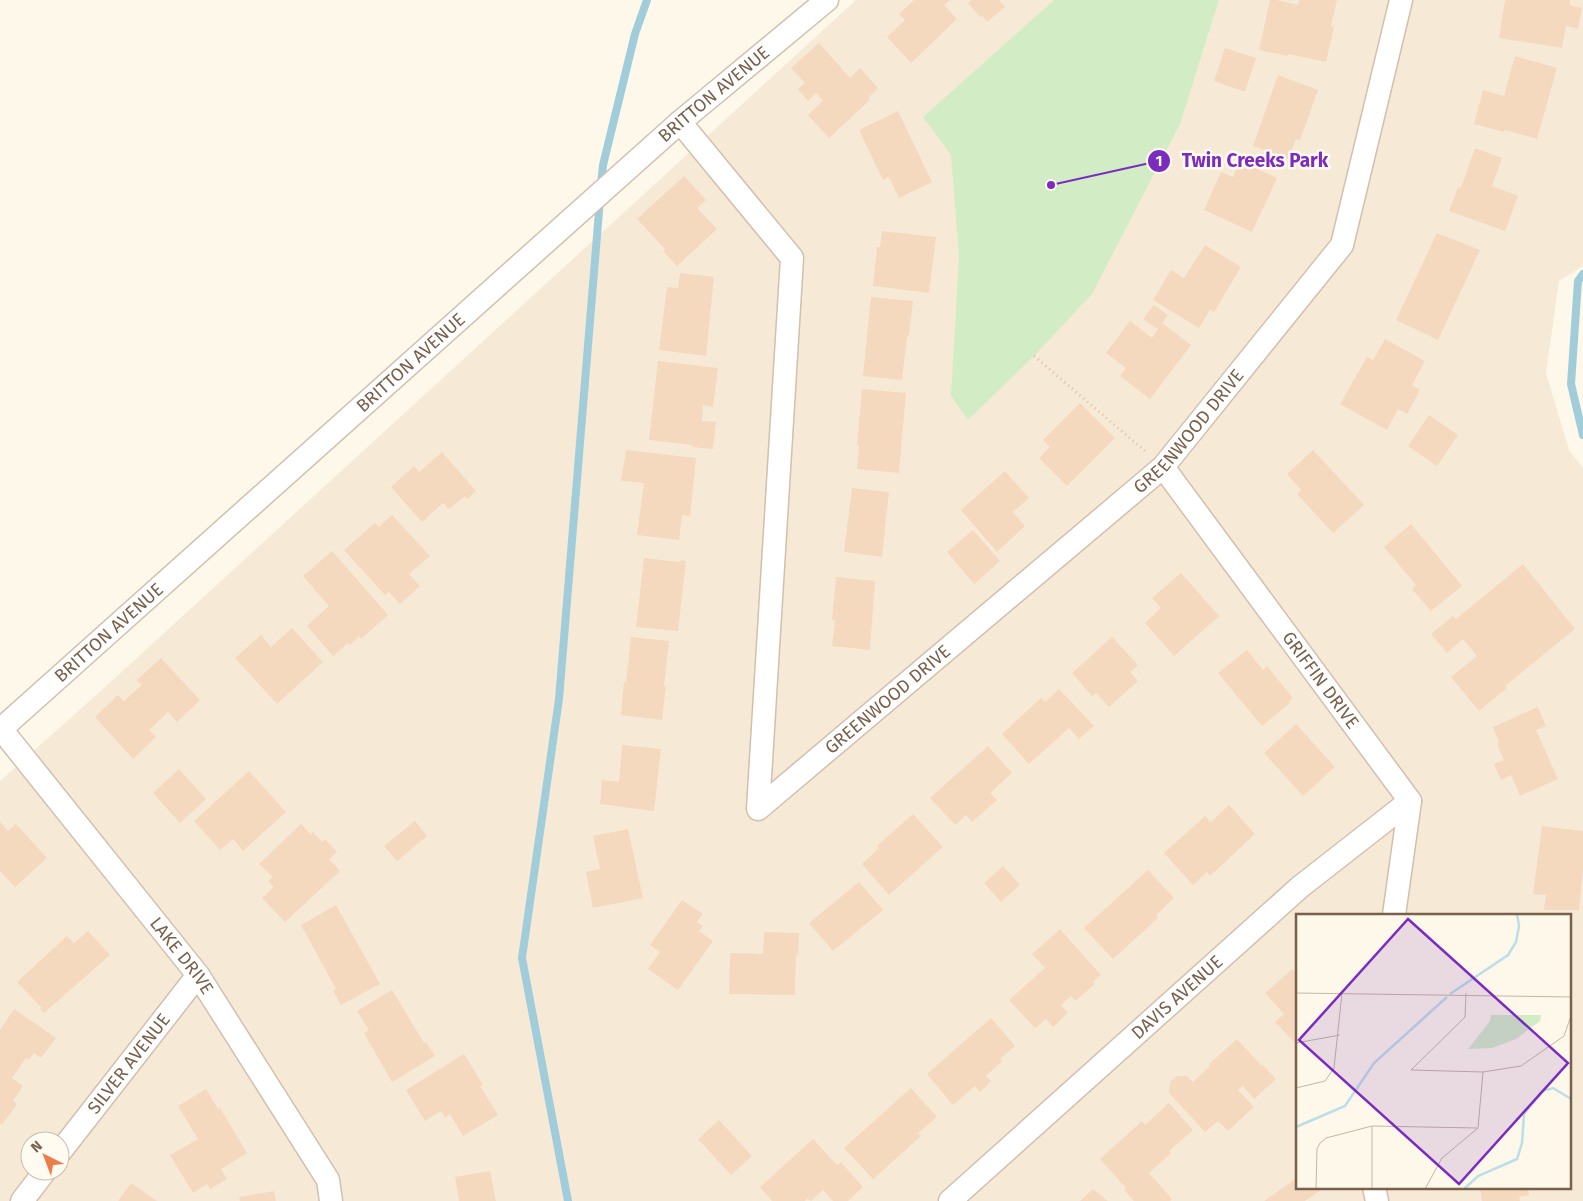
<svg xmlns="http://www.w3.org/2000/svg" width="1583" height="1201" font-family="'Fira Sans',sans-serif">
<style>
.residential{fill:#f6ead7;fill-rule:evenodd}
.green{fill:#d2edc6}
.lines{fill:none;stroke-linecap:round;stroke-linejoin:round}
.stream{stroke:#a1cddb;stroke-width:8}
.building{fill:#f4d9bf}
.minor-casing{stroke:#d1c0ad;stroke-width:25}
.path{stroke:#dabda1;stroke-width:3;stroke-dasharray:1 4;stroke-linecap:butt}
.minor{stroke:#fff;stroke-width:22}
.labels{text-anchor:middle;stroke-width:5;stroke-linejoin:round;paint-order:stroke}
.street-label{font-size:18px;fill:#7a604a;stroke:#fffbf1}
.inset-river{fill:none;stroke:#bcdee9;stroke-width:2.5}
.inset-road{fill:none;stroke:#c5b6a4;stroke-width:1}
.view{fill:#7b2cbf;fill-opacity:0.15;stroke:#7b2cbf;stroke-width:2.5}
.inset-edge{fill:none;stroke:#7a604a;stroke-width:2.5}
.leader{fill:none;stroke:#7b2cbf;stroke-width:2}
.callout-dot{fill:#7b2cbf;stroke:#fffbf1;stroke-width:2}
.mark-label{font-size:15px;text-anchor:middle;font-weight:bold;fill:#fff}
.callout-label{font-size:19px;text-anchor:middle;font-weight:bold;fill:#7b2cbf;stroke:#fffbf1;stroke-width:5;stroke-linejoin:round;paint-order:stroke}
</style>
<rect width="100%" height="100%" fill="#fdf8e9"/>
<path class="residential" d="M856,0H1583V266L1559,281L1546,373L1569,450L1583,468V1201H0V781L104,688ZM1297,915H1569V1187H1297ZM30,1141H60V1171H30Z"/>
<polygon class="green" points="1054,0 1219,0 1180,124 1092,294 1034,356 968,420 951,396 959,256 951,155 923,117"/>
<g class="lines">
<g class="stream">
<polyline points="601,185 603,165 635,34 647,0"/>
<polyline points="1583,274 1578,281 1571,384 1583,435"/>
<polyline points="568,1201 522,958 559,699 600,199"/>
</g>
</g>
<g class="building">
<polygon points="914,0 950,0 944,5 957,19 911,63 887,37 905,20 899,14"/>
<polygon points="971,0 999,0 1005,7 987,22 982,16 980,17 968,3"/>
<polygon points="1270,0 1277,0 1298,5 1299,0 1337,0 1331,26 1334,27 1326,62 1288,54 1287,56 1259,50"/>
<polygon points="1505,0 1570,0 1570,5 1582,8 1578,29 1566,26 1562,48 1499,38"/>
<polygon points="819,43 850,78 860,68 878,88 868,98 870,100 829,138 808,115 823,101 816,93 808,101 798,89 805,83 791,68"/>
<polygon points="1225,48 1256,58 1245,92 1214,81"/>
<polygon points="1515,56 1557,68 1537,139 1505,130 1504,132 1474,124 1483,90 1504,96"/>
<polygon points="1278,75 1318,90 1300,140 1296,139 1288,159 1253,146"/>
<polygon points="898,111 932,182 899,198 889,177 883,180 859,130"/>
<polygon points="1475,148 1502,158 1492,186 1518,196 1505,231 1449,211 1458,187 1461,188"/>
<polygon points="1240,161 1277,178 1252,232 1204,210 1221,172 1233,177"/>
<polygon points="684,176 706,200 697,208 717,229 677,266 663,251 665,249 637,219"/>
<polygon points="882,231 936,237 929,293 873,286 877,247 880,247"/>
<polygon points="1437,233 1480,250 1438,340 1396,320"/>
<polygon points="1205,245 1241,267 1214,312 1210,310 1199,328 1153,300 1171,270 1184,278"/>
<polygon points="680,273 714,277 706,356 659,350 667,287 678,288"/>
<polygon points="871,297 913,301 909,336 907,336 902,380 863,376"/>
<polygon points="1154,305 1168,315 1162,323 1191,345 1150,399 1120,376 1126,368 1106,353 1130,321 1152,338 1158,329 1143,319"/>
<polygon points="1385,339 1425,361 1412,385 1420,390 1407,414 1398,409 1387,430 1340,404 1367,357 1373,360"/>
<polygon points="658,361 718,368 713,407 703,405 702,421 716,422 713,449 692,447 692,445 649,440"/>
<polygon points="862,389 906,393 899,473 857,469 859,445 857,445"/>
<polygon points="1080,403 1115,438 1067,486 1039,458 1050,447 1043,440"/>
<polygon points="1429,415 1458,435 1437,466 1408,446"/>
<polygon points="626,450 696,458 690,516 682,515 679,540 637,535 644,483 621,481"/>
<polygon points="1313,450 1364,505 1333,533 1297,494 1301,490 1287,474"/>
<polygon points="442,452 476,491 467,499 465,496 449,509 443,503 422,522 391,487 414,466 419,472"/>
<polygon points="1005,471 1029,498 1013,512 1025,526 997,552 961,510"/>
<polygon points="852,488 889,492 882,557 844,552"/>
<polygon points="392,515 430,556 409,574 420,586 400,604 389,592 385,595 344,550 375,523 379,527"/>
<polygon points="1411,524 1462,586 1431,611 1412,589 1416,585 1384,547"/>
<polygon points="973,530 1000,561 974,584 947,552"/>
<polygon points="332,551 388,615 361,639 359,636 350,645 348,643 333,656 307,626 329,606 303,576"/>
<polygon points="644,558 680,562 681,560 686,561 678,631 636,627"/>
<polygon points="1523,564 1575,629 1505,686 1507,688 1479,711 1451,677 1477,656 1463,639 1447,653 1431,634 1453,616 1456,619"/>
<polygon points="1181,573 1219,616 1174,656 1145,623 1161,608 1152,598"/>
<polygon points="836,577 875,581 870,650 832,646 835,620 832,620"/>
<polygon points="292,628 323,662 277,704 235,658 261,635 271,647"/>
<polygon points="631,637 669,641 664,686 666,686 662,720 621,715 624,682 626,682"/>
<polygon points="1112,637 1138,665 1130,672 1138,681 1109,707 1096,693 1092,696 1072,673"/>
<polygon points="1247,650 1263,670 1267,666 1293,698 1289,701 1290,703 1262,726 1218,673"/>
<polygon points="161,658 200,700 177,722 168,712 149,730 156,737 133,759 95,717 118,695 124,701 142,685 137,680"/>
<polygon points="1059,689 1094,726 1079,739 1069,728 1029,764 1002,734 1041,698 1045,702"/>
<polygon points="1538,707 1546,726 1536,730 1558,779 1520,796 1511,775 1501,780 1494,764 1504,760 1497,744 1499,742 1493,727"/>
<polygon points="1296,724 1335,767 1303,796 1264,753"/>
<polygon points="622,745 661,749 654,811 600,804 602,780 619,782"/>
<polygon points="988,746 1012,773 990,793 997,800 972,822 966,815 955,825 930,798"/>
<polygon points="179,769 206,799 180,823 153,793"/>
<polygon points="249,771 286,812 243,851 233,839 220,850 194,821"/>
<polygon points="1229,805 1255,834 1210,876 1207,872 1193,885 1164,853 1205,816 1211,822"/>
<polygon points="913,814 943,847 889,895 862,864 879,848 877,846"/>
<polygon points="415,821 427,836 397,861 384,846"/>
<polygon points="0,822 8,831 16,824 47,858 15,887 0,871"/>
<polygon points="301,824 311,835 313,832 322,842 325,839 337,852 329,859 340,871 285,922 262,898 274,887 268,881 273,877 259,864"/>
<polygon points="1542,826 1583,831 1583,869 1579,910 1544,910 1546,895 1533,894"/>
<polygon points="628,829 643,898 593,908 586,872 600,869 593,836"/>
<polygon points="1003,866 1020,885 1001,902 984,883"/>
<polygon points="1148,870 1174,898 1156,915 1158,918 1113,959 1084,928"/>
<polygon points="859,882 883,910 833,951 809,923"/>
<polygon points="682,900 703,914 697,922 703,926 699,931 713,941 678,990 648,969 660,952 650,945"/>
<polygon points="336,905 380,984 341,1005 333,991 336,989 301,925"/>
<polygon points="1060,929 1101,975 1093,982 1095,984 1075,1001 1071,996 1061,1005 1068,1013 1053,1027 1046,1019 1035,1028 1009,1000 1045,968 1032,954"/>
<polygon points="88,931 110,955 44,1013 40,1009 42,1008 17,982 67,936 74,943"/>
<polygon points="764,932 799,933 798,956 796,954 795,995 729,994 730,953 763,954"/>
<polygon points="1292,969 1297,974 1297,1045 1275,1022 1284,1014 1265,993"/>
<polygon points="392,990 424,1043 426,1042 435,1056 392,1082 364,1033 369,1030 357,1011"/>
<polygon points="14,1009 56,1038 41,1058 34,1053 29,1060 26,1058 12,1078 23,1086 13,1101 17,1104 2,1125 0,1123 0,1030"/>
<polygon points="991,1018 1015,1046 1000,1059 1002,1061 986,1076 991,1081 980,1092 975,1086 953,1105 927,1074"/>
<polygon points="1237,1039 1262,1066 1263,1065 1276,1079 1254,1099 1243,1086 1238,1090 1254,1107 1228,1131 1218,1121 1205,1132 1169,1093 1170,1082 1177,1076 1187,1076 1193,1082 1210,1066 1209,1064"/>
<polygon points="464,1054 483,1085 480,1086 498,1115 463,1136 450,1114 445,1118 441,1111 425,1121 406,1090"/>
<polygon points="911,1088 937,1117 918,1133 921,1136 873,1179 844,1148"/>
<polygon points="206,1089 218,1109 220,1108 247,1153 221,1169 227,1179 210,1189 207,1184 193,1193 170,1155 198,1139 178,1106"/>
<polygon points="1169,1103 1193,1130 1169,1151 1171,1153 1149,1173 1172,1199 1170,1201 1134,1201 1124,1190 1126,1188 1100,1159 1142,1121 1145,1125"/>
<polygon points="719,1120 752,1156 731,1175 698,1139"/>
<polygon points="813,1139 837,1165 841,1162 863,1187 848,1201 833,1201 823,1190 811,1201 807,1198 805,1201 772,1201 760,1187"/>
<polygon points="490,1171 496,1201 459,1201 455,1177"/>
<polygon points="1297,1178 1297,1187 1321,1187 1322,1189 1305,1201 1264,1201"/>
<polygon points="131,1183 157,1201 118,1201"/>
<polygon points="1480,1187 1528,1187 1529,1195 1519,1197 1520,1201 1482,1201"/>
<polygon points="1093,1189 1108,1201 1080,1201"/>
<polygon points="274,1191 276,1201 240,1201 239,1197"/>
</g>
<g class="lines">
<defs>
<g id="minor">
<path id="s1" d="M680,122L792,258L758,809L1163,467L1342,245L1401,0"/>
<path id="s2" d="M1163,467L1410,801L1394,915"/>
<path id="s3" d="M1,729L198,975L328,1180L331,1201"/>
<path id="s4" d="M0,730L680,122L827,0"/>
<path id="s5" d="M60,1152L198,975"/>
<polyline points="1374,1187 1377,1201"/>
<polyline points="22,1201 45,1171"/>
<path id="s6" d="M950,1201L1300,887L1410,801"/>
</g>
</defs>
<use href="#minor" class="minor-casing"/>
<polyline class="path" points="1034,356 1145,451"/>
<use href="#minor" class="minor"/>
</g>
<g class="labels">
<g class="street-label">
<text dy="6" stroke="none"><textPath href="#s4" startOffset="956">BRITTON AVENUE</textPath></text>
<text dy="6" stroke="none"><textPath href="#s4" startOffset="551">BRITTON AVENUE</textPath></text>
<text dy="6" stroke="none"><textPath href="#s1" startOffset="1302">GREENWOOD DRIVE</textPath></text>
<text dy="6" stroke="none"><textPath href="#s4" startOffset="146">BRITTON AVENUE</textPath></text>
<text dy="6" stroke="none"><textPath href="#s2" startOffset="265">GRIFFIN DRIVE</textPath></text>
<text dy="6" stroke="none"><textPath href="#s1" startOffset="898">GREENWOOD DRIVE</textPath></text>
<text dy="6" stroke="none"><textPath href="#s3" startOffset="290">LAKE DRIVE</textPath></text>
<text dy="6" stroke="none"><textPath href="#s6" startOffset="305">DAVIS AVENUE</textPath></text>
<text dy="6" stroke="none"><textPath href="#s5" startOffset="112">SILVER AVENUE</textPath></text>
</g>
</g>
<g transform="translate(1296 914)">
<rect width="275" height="275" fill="#fdf8e9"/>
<path d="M195,101H245L244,107L220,125L196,134L172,135L194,107Z" fill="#d2edc6"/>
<path class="inset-river" d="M154,80L212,41L220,28L223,12L221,0M0,213L49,192L78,149L151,83M168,275L182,262L221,245L226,229L228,200L246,177L257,174L275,185"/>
<path class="inset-road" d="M0,79L275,83M170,79L169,103L115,156L187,158L225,152L268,122L275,102M0,129L44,121M0,174L29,167L38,154L46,79M76,212L181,214M20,275L21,235L24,229L30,224L76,212V275M129,275L146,244L182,214L187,158"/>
<path class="view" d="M112,5L272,149L163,270L3,126Z"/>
<rect width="275" height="275" class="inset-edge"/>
</g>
<path class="leader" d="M1051 185L1159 161"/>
<g class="callout-dot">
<circle cx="1051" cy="185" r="5"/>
<circle cx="1159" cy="161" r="12"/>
</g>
<g class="mark-label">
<text x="1159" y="166">1</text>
</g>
<g class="callout-label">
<text x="1255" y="167">Twin Creeks Park</text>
</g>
<g transform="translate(45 1156) rotate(318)"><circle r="24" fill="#fffbf1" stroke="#cabdae"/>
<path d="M0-4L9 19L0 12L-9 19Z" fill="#ec7d49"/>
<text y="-8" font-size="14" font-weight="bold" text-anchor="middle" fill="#7a604a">N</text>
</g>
</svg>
